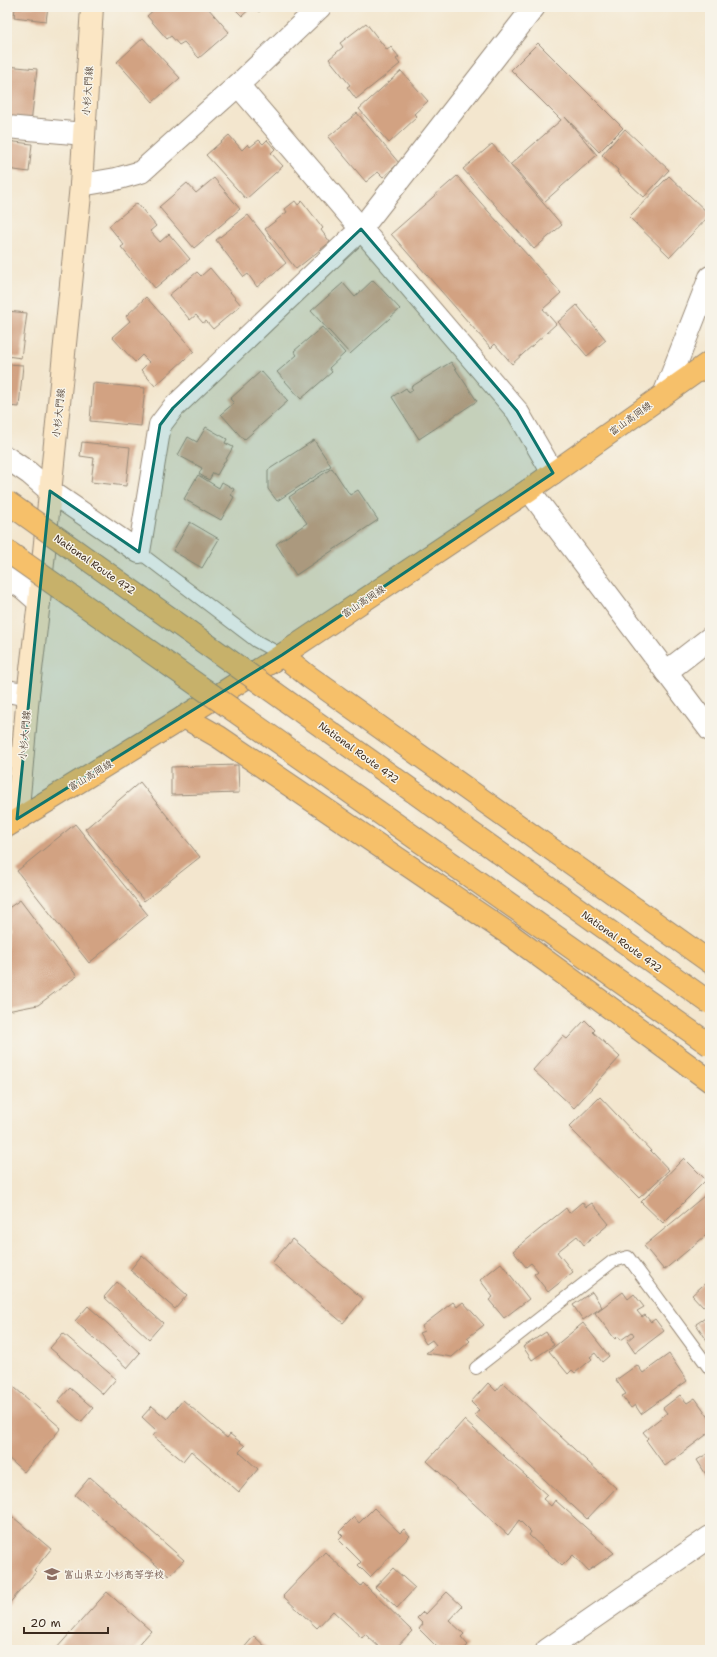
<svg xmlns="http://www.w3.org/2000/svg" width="717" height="1657" font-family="'Shantell Sans','Klee One',sans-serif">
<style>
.building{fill:#d2a282}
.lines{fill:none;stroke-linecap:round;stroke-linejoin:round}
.service-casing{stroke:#978876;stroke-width:14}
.minor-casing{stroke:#978876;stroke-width:24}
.tertiary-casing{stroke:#978876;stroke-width:24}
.secondary-casing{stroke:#978876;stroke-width:24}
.primary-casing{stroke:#978876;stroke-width:24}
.trunk-casing{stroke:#978876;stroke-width:24}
.service{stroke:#fff;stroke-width:12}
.minor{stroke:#fff;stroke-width:22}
.tertiary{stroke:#fff;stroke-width:22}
.secondary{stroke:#fbe6c4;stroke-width:22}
.primary{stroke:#f6c06b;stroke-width:22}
.trunk{stroke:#f6c06b;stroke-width:22}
.trunk-bridge-casing{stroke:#978876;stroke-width:24;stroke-linecap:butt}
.trunk-bridge{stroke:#f6c06b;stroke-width:22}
.marked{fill:#0f766e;fill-opacity:0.2;stroke:#0f766e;stroke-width:3;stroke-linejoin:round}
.labels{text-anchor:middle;stroke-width:3;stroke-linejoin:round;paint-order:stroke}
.street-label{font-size:10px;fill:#3b2a1e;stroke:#f7f3e8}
.education-label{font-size:10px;font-weight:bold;fill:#785e54;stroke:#f7f3e8;text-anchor:start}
</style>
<rect width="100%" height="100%" fill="#f7f3e8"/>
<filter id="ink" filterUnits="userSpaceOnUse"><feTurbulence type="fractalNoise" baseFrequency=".025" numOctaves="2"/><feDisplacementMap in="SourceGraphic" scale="8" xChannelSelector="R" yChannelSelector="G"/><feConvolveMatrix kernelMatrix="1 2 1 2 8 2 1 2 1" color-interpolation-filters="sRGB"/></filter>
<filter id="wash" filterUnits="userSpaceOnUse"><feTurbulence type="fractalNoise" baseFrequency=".012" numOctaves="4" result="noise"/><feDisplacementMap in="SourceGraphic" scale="16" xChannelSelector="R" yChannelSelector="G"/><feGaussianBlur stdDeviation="0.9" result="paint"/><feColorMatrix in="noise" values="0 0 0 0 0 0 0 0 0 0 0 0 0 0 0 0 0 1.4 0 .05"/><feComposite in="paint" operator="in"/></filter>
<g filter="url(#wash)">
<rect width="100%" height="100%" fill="#f3e6ce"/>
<g id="blocks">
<g class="building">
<polygon points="15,7 48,7 46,21 14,17"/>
<polygon points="157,7 207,7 229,32 199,58 184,42 179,45 171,36 167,39 147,16"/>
<polygon points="233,7 252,7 242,16"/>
<polygon points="255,7 264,7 259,12"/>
<polygon points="366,23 387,50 391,47 399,57 396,59 400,64 356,99 347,87 350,85 329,59 343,47 340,43"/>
<polygon points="143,38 180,78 153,102 117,62"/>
<polygon points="538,43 623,128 599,152 565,117 597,155 544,202 511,164 561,120 511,70"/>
<polygon points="7,66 37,69 31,124 7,120"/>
<polygon points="401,71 428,101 414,114 417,117 389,143 359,109"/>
<polygon points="357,113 399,163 383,177 378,172 366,182 328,137"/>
<polygon points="625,129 669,170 644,197 617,172 618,170 602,155"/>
<polygon points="229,135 242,150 248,144 250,147 259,140 263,144 267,140 275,149 271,153 283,166 246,199 206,155"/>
<polygon points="7,141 32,144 29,172 7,169"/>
<polygon points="492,144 562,225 534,249 463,169"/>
<polygon points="457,176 561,293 543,309 556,324 512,364 495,344 491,348 391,234"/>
<polygon points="669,176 710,215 670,257 629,217"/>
<polygon points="214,178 240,209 194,248 159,207 187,183 196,193"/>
<polygon points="295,201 298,205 302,201 323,228 321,230 330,242 296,269 265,229 287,212 285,209"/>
<polygon points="137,203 156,226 150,231 160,242 169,234 190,259 155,288 121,247 124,245 109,226"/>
<polygon points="248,215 286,263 257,287 248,274 244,277 216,240"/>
<polygon points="210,268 241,305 213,329 206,321 203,323 196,315 190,320 169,295 197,272 201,276"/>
<polygon points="373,280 400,309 350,354 311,311 343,283 355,297"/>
<polygon points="146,297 194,351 155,386 141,370 149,362 142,355 135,362 112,337 130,321 126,316"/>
<polygon points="577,305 606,340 587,356 558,322"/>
<polygon points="7,311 27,313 21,358 7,356"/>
<polygon points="322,327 345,353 329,368 332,372 301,399 277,372 297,355 294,351"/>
<polygon points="451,362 477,401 419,439 392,397 406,388 409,393 413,390 411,387"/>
<polygon points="7,364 23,365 19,407 7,406"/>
<polygon points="261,371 288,401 244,440 221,414 234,403 230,399"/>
<polygon points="93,383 145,388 141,426 90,421"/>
<polygon points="206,427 227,439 225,443 233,447 217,475 213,473 209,480 199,474 202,468 178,455 188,437 197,442"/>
<polygon points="314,440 331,466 277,501 268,489 268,470"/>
<polygon points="82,442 130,447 126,486 91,482 94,458 80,456"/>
<polygon points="332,468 350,495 358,490 378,520 296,575 276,544 307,523 289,497"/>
<polygon points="198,475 219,488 222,482 234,489 231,495 234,497 221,520 184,499"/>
<polygon points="190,522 219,539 202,568 173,551"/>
<polygon points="238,765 239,793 171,795 171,767"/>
<polygon points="140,782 200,857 144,901 85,829"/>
<polygon points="75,824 148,915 89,963 17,871"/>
<polygon points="20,900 77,976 38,1005 7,1011 7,909"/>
<polygon points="585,1020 595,1030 593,1032 620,1057 574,1108 533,1070 563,1036 567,1039"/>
<polygon points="600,1097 669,1170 639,1198 569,1127"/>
<polygon points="684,1158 706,1180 663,1223 641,1202"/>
<polygon points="710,1191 710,1232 664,1270 644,1246"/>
<polygon points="582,1202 586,1207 592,1203 609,1224 584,1245 577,1236 557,1252 573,1272 548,1292 534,1274 538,1271 531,1263 526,1267 513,1251 566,1208 569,1213"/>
<polygon points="292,1239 363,1299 343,1323 272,1263"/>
<polygon points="142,1255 187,1295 175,1309 130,1270"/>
<polygon points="501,1263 529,1299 504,1318 489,1300 493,1297 480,1280"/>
<polygon points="710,1279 710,1302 703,1307 692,1295"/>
<polygon points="117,1282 163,1323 149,1339 104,1297"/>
<polygon points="592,1292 602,1307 583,1320 573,1305"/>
<polygon points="623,1292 628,1299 634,1294 644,1307 637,1311 642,1317 645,1315 651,1322 655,1319 664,1331 635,1353 627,1341 634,1335 632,1332 621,1340 618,1336 615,1339 595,1313"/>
<polygon points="453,1302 457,1307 463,1302 484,1325 467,1338 470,1341 452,1357 426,1353 436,1345 432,1340 426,1344 419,1333 424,1331 422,1326"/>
<polygon points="88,1306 140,1353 127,1368 75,1321"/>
<polygon points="710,1315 710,1345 696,1324"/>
<polygon points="583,1323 609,1356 602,1362 595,1353 590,1357 592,1359 575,1373 572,1370 568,1374 549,1351"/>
<polygon points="546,1332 554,1345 532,1360 523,1347"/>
<polygon points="63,1333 116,1379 103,1394 50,1348"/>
<polygon points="669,1354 687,1381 641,1414 635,1405 631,1408 622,1396 626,1394 616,1380 637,1365 643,1373"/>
<polygon points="7,1381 61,1428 24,1472 7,1457"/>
<polygon points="488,1383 496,1391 503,1383 616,1488 587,1519 475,1415 479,1410 471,1402"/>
<polygon points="70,1388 93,1408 81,1422 58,1401"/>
<polygon points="680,1395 687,1403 695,1398 710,1419 710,1432 665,1466 646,1440 648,1438 643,1432 667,1413 663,1408"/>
<polygon points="183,1400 227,1438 230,1434 245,1446 239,1452 258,1469 239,1492 191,1451 183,1461 153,1436 157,1431 142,1417 152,1406 167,1419"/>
<polygon points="464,1420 547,1495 543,1499 551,1506 555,1500 614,1553 588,1571 573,1555 562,1566 529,1535 531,1532 519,1520 508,1535 427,1461"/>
<polygon points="710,1452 710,1481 697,1460"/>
<polygon points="90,1477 184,1560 169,1576 75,1495"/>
<polygon points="374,1508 400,1533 404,1529 410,1536 370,1577 358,1565 361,1562 339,1540 343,1536 339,1532 354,1517 359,1523"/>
<polygon points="7,1512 51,1549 34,1570 36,1572 7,1606"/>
<polygon points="325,1552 361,1586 363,1583 412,1631 394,1650 382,1650 365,1634 362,1638 333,1611 317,1628 283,1596"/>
<polygon points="393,1568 415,1588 397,1608 375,1587"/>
<polygon points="107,1592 151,1631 134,1650 55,1650"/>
<polygon points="447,1592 462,1606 449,1620 464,1634 461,1637 468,1645 465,1648 468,1650 440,1650 419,1629 423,1624 417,1618 423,1612 426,1614"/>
<polygon points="254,1636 269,1650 242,1650"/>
</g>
</g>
</g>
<g filter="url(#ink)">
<use href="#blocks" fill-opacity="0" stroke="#978876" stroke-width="1"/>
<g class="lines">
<defs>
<g id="service">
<polyline points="139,552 256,641 282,655"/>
<polyline points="476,1368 613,1261 628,1257 710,1369"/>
</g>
<g id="minor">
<polyline points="238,85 517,411 553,473"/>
<polyline points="7,127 84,134"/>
<polyline points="81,185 116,179 141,172 238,85 320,7"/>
<polyline points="665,392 710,277"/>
<polyline points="7,458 29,473 50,491 139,552 160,425 173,408 361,229 534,7"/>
<polyline points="529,490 710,730"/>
<polyline points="7,577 23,588 39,602"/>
<polyline points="666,672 710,638"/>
<polyline points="7,691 28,695"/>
</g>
<polyline id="tertiary" points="547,1650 710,1537"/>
<polyline id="secondary" points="17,819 28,695 39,602 81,185 92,7"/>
<polyline id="primary" points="7,826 184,717 282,655 529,490 710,362"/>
<g id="trunk">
<polyline points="282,655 308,676 710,962"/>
<polyline points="184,717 219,737 512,936 710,1081"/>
</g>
</defs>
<use href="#service" class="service-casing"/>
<use href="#minor" class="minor-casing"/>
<use href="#tertiary" class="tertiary-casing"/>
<use href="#secondary" class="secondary-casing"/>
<use href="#primary" class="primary-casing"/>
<use href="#trunk" class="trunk-casing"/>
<use href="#service" class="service"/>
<use href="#minor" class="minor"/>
<use href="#tertiary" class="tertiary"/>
<use href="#secondary" class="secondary"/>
<use href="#primary" class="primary"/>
<use href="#trunk" class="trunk"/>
<defs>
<g id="trunk-bridge">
<polyline points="7,502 710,1003"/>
<polyline points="7,551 710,1045"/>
</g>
</defs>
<use href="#trunk-bridge" class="trunk-bridge-casing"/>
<use href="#trunk-bridge" class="trunk-bridge"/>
</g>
</g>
<path class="marked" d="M361,229L517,411L553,473L282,655L17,819L50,491L139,552L160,425L173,408Z"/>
<defs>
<symbol id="school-bare" viewBox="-9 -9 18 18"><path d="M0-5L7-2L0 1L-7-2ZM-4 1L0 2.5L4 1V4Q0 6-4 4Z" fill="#8d6e63" stroke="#f7f3e8" stroke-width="2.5" paint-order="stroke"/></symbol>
</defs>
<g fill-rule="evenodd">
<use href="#school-bare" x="41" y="1563" width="22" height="22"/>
</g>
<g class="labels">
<g class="street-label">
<text transform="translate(87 91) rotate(-86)" y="4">小杉大門線</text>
<text transform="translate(58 413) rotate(-84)" y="4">小杉大門線</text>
<text transform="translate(630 418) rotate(-36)" y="4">富山高岡線</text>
<text transform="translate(95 564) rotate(35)" y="4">National Route 472</text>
<text transform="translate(363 601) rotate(-34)" y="4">富山高岡線</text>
<text transform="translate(24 735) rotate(-85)" y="4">小杉大門線</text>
<text transform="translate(359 752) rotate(36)" y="4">National Route 472</text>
<text transform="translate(90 775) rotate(-31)" y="4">富山高岡線</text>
<text transform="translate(622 941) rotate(36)" y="4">National Route 472</text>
</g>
<g class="education-label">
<text x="64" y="1578">富山県立小杉高等学校</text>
</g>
</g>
<rect width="717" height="1657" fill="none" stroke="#f7f3e8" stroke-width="24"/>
<path d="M24 1627v6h84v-6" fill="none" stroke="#3b2a1e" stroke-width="2"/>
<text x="30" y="1627" font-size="12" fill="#3b2a1e" stroke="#f7f3e8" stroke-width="3" paint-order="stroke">20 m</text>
</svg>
